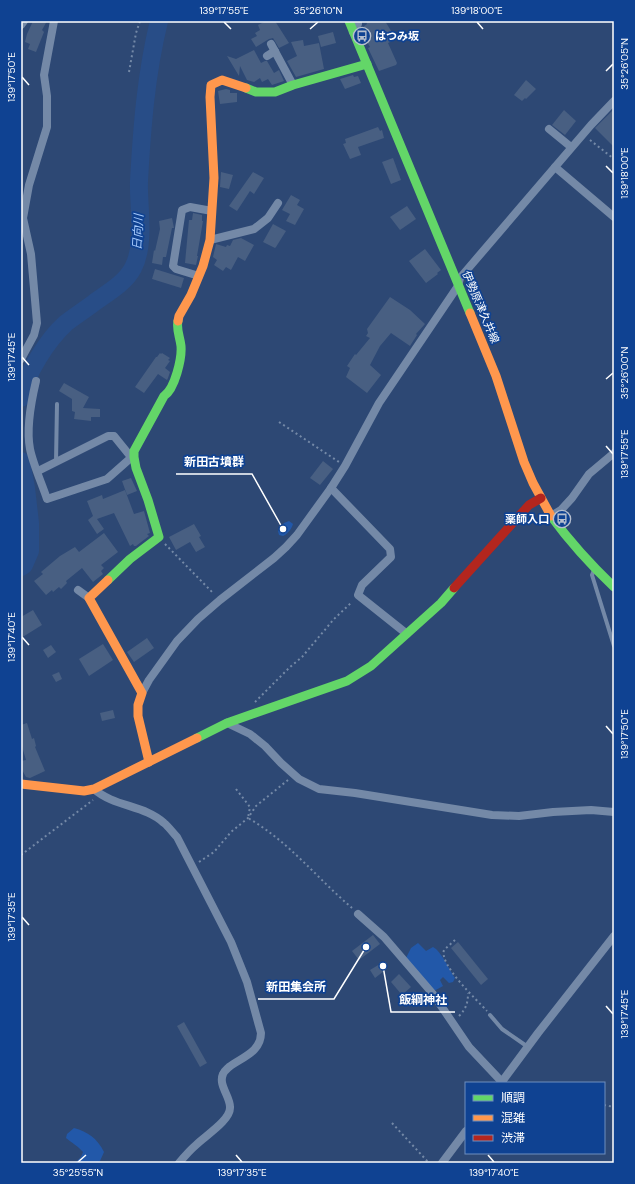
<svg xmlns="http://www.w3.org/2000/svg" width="635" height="1184" font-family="'DM Sans','Noto Sans JP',sans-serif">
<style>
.green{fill:#2258a9}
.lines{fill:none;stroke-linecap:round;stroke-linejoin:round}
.river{stroke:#284d87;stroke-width:18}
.building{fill:#485f82}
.path{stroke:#7489a7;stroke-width:2;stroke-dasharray:2 3;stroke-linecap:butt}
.lane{stroke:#7489a7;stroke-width:4}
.street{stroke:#7489a7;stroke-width:8}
.fast{stroke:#63d668;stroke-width:9}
.slow{stroke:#ff974d;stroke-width:9}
.jam{stroke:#b3261e;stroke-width:9}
.ticks{fill:none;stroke:#fff;stroke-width:1.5}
.labels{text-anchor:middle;stroke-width:3.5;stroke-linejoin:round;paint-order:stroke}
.poi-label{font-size:11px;font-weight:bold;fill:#fff;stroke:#0f4292;text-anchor:start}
.street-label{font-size:11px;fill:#fff;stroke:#0f4292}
.water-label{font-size:12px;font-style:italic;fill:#a5c9fb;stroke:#0f4292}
.leader{fill:none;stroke:#fff;stroke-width:1.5}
.callout-dot{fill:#fff;stroke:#0f4292;stroke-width:1.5}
.callout-label{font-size:12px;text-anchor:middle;font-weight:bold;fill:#fff;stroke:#0f4292;stroke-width:3.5;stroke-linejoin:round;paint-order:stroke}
.neatline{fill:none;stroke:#fff;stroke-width:1.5}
.ticks-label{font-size:10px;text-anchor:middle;fill:#fff}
</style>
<rect width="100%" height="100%" fill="#2d4874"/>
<g class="green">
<path d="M289,521L293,524C291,530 287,534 283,536L279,535L278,531L284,523Z"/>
<path d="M418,943L426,951L433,947C441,951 449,969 455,978L453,982L449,983L443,977L440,980L443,986L434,991L406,958L411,948Z"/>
<path d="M74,1128C88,1132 97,1138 104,1152L100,1161L97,1163H75L81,1157L83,1152C78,1146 72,1143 66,1138L67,1134Z"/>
</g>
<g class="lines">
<g class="river">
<path d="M21,398C26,374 47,340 66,323C75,316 86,309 95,302C109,292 125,283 133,268C146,243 138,207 139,181C142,127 146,74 159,21"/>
<polyline points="21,461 26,488 30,523 30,551 24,565 21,567"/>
</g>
</g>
<g class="building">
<polygon points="33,21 47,21 42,30 44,32 36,52 28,49 30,44 25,42 27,34"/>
<polygon points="266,21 275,21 289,43 279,48 273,38 269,39 256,47 251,39 257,36 255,33 260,30 258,25"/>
<polygon points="366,21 385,21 396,39 388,43 397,63 396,65 379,71 368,48 370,47 363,35 366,33 363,27 367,24"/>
<polygon points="333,32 336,43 321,47 318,36"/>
<polygon points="303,40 304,46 319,43 324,69 296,77 287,61 297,56 291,42"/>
<polygon points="254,50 261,63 265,61 267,61 274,73 279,70 284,81 272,85 268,79 262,82 260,78 254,82 247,80 240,66 239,76 227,56 236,59"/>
<polygon points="353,75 354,77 358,76 361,83 345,89 340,79"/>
<polygon points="526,80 536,89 526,99 525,98 522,101 514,95"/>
<polygon points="226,89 230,90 230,93 237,93 237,102 220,104 218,91"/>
<polygon points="614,109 614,147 595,128"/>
<polygon points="564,110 576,121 565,135 552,125"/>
<polygon points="378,127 380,131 382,130 384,138 358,147 361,155 350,159 343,144 346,143 345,139"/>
<polygon points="393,158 401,180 391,184 382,162"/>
<polygon points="221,172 233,175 229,189 220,187"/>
<polygon points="253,172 264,178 254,194 250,191 237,211 229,206"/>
<polygon points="291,195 300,200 297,205 304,209 295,225 286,221 290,214 282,210"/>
<polygon points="407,206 416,219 400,230 390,217"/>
<polygon points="193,213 202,215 202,221 203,221 197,256 198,256 196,265 185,263 189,220 192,220"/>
<polygon points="172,218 174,228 172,228 166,257 163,257 162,265 152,263 154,250 155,251 160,229 159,221"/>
<polygon points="273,224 286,231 276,247 275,248 263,242"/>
<polygon points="241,238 254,245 245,261 238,257 231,270 226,267 223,271 214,265 217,260 213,257 216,244 226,247 227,245 230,246 233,240"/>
<polygon points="425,249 441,270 437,273 438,274 426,283 409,261"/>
<polygon points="155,269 184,278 181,288 152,279"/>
<polygon points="390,297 410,310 425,324 416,334 417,335 410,346 391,333 380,346 370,365 381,375 367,393 346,377 350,368 347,366 355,354 356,355 370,338 366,336 368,333 367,329"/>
<polygon points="160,353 161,354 162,353 170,358 168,360 170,361 165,368 170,372 168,378 167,380 158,374 144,393 135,387 156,357 157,357"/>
<polygon points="64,383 89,397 83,408 100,409 100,417 91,417 91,421 74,419 75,412 72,411 72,399 59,391"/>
<polygon points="323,461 333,469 320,485 310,478"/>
<polygon points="131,478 137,491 127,495 122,481"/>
<polygon points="125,490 134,514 144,511 150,533 147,534 149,536 136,546 134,546 133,544 130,546 114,513 97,519 104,529 97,534 88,520 93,516 87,501 102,495 103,499"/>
<polygon points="194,524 201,536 199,537 205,547 196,552 190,542 176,550 169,537"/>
<polygon points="104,533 118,552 101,565 104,568 101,571 103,574 93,582 82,568 66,581 67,583 61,589 59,587 53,592 52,590 46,595 34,581 43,574 41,572 60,556 75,547 79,552"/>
<polygon points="33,610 42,625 21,638 21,617"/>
<polygon points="147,638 154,648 134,662 127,652"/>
<polygon points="103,644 113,660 89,676 79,659"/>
<polygon points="51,645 56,652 48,658 43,650"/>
<polygon points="59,672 62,679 56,682 52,675"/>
<polygon points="113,710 115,718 102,721 100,713"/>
<polygon points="27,723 32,739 34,738 36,746 35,747 45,771 30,778 26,777 21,768 21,761 26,760 21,743 21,725"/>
<polygon points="373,935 380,944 359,960 352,951"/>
<polygon points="458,942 488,979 481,985 451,948"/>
<polygon points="380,964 384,971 375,978 370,970"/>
<polygon points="399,974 411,987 402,995 391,982"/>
<polygon points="184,1022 207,1063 200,1067 177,1026"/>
</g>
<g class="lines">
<g class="path">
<polyline points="129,72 136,33 140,21"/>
<polyline points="590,140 614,159"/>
<polyline points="279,422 339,462"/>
<polyline points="165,544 214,594"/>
<polyline points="255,702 290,667 302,657 334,619 352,602"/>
<path d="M236,789L250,807L248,818C288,841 317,878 352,908"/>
<polyline points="21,855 93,800"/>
<polyline points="199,862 214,852 231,832 248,818 256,806 288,780"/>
<path d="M455,940L444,950C439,965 477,1000 487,1011"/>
<path d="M459,1016C466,1009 468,1003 468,993"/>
<polyline points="604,1105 614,1107"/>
<polyline points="392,1123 429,1163"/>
</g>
<g class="lane">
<polyline points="56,462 57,404"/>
<polyline points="594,570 592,575 614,646"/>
<polyline points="490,1015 502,1029 528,1047"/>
</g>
<g class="street">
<polyline points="21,25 24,21"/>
<polyline points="353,32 358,24 358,21"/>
<polyline points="271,44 293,85"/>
<polyline points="267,56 275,51"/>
<polyline points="549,129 571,147"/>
<polyline points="555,167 614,217"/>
<polyline points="210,240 254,229 268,218 278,203"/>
<polyline points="199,276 176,269 173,266 182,210 190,207 212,211"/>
<polyline points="21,359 34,335 37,323 31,254 23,218 29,185 47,127 47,96 44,75 54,21"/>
<path d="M36,381C31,402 26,428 30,449C33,464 42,484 47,499L107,479L133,456"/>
<polyline points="38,471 108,436 114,436 131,457"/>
<polyline points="331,488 390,549 391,557 362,585 358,595 407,634"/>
<polyline points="551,516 561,510 572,498 589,474 614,453"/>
<polyline points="78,590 89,598"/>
<polyline points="142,693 149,680 177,641 198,619 220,600 274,558 286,547 297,535 331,488 345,466 379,403 458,286 460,278 591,125 614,101"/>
<polyline points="227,723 250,734 265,746 281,763 299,779 319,789 355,793 492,815 519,816 553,812 591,810 614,812"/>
<path d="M94,789C114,807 145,805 164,823C169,827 173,833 177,837L231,942L247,982L261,1033C261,1052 242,1057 229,1067C227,1069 224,1071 223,1074C218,1085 230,1096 230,1107C231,1120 205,1136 196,1145C190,1150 184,1157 179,1163"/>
<polyline points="358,914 384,937 433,994 469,1047 502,1082"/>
<polyline points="501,1083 538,1033 614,936"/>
<polyline points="442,1163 466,1131"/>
</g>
<g class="fast">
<polyline points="349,21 470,313"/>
<polyline points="246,88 256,92 275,92 293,85 367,64"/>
<path d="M551,516C570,542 591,565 614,587"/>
<path d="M108,580L130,559L159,537L148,500L136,468L134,457V451L164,396C175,389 182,358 181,346C180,337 176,329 178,321"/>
<polyline points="197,738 227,723 347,681 371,666 441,603 454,588"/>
</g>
<g class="slow">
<polyline points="470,313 496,376 524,462 533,483 551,516"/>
<polyline points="178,321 179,316 191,295 203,266 210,240 214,178 210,97 211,85 222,80 246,88"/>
<polyline points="108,580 89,598 142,693 138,705 138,716 149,762"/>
<polyline points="21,784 84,791 94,789 197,738"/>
</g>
<polyline class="jam" points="454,588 529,505 541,498"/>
</g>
<path class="ticks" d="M224,22L231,29M477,22L483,29M310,29L318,22M606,71L613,64M22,77L29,85M606,166L613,173M22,357L29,365M606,379L613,373M606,446L613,454M22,637L29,645M606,726L613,734M22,917L29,925M606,1006L613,1014M236,1155L242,1162M488,1155L494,1162M78,1162L86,1155"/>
<defs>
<symbol id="bus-ring" viewBox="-11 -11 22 22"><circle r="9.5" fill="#0f4292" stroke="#b6bfce" stroke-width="1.5"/><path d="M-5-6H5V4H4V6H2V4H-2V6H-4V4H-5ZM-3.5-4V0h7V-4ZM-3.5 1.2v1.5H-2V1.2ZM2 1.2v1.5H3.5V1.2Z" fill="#b6bfce"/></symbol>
</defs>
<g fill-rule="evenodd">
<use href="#bus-ring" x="352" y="26" width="20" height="20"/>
<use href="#bus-ring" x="552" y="509" width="20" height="20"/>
</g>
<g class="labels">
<g class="poi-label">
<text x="375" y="40">はつみ坂</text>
<text x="549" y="523" text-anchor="end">薬師入口</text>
</g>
<g class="street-label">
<text transform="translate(481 307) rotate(67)" y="4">伊勢原津久井線</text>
</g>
<g class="water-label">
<text transform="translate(138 232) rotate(-87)" y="4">日向川</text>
</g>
</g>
<path class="leader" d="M283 529L252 474H176M366 947L334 999H258M383 966L391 1012H455"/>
<g class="callout-dot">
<circle cx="283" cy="529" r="4"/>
<circle cx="366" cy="947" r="4"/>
<circle cx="383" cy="966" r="4"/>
</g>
<g class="callout-label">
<text x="214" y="466">新田古墳群</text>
<text x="296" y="991">新田集会所</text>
<text x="423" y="1004">飯綱神社</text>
</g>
<rect width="635" height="1184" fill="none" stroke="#0f4292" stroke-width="44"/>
<rect x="465" y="1082" width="140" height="72" fill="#0f4292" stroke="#6f8ebe"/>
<rect x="473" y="1095" width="20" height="6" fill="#63d668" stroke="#6f8ebe"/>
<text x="501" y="1102" font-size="12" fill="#ffffff">順調</text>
<rect x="473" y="1115" width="20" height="6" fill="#ff974d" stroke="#6f8ebe"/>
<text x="501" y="1122" font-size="12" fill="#ffffff">混雑</text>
<rect x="473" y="1135" width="20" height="6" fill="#b3261e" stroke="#6f8ebe"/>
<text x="501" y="1142" font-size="12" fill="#ffffff">渋滞</text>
<rect x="22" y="22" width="591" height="1140" class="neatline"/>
<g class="ticks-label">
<text x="224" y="14">139°17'55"E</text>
<text x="318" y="14">35°26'10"N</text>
<text x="477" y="14">139°18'00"E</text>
<text transform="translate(624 64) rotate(-90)" y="4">35°26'05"N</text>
<text transform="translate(11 77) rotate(-90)" y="4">139°17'50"E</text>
<text transform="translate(624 173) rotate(-90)" y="4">139°18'00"E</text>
<text transform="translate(11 357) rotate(-90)" y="4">139°17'45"E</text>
<text transform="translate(624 373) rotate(-90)" y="4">35°26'00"N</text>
<text transform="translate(624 454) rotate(-90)" y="4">139°17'55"E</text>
<text transform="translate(11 637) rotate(-90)" y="4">139°17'40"E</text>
<text transform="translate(624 734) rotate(-90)" y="4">139°17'50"E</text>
<text transform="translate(11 917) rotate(-90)" y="4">139°17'35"E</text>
<text transform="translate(624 1014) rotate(-90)" y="4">139°17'45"E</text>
<text x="78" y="1176">35°25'55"N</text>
<text x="242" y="1176">139°17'35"E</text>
<text x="494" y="1176">139°17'40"E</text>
</g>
</svg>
